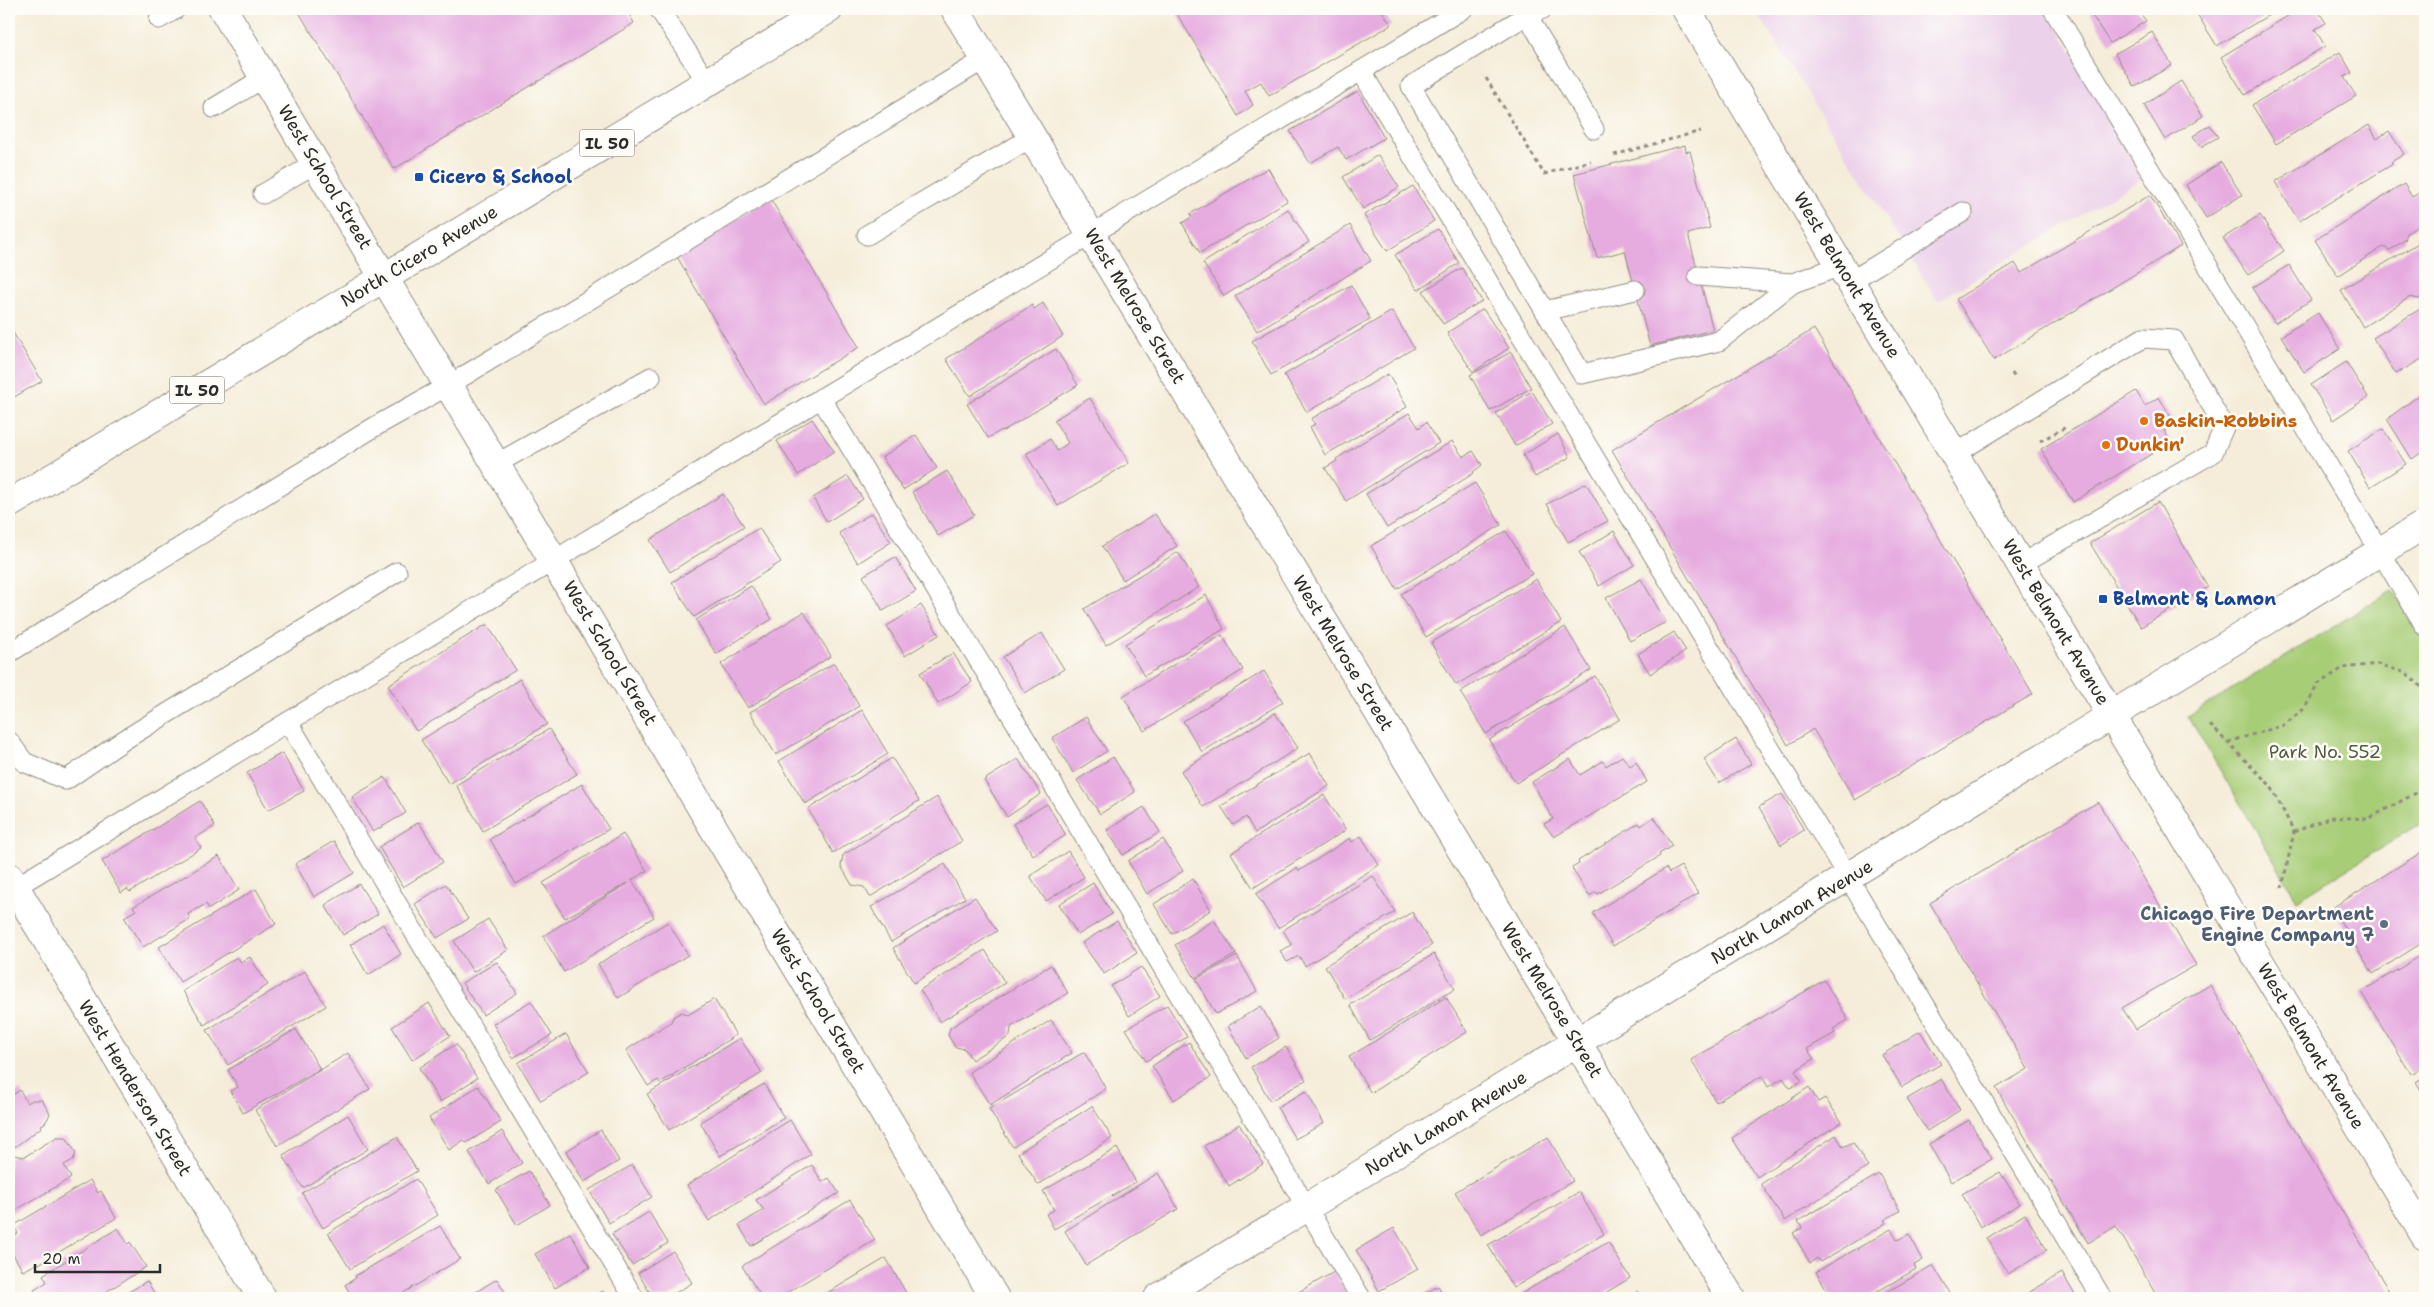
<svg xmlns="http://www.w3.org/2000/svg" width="2434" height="1307" font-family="'Shantell Sans',sans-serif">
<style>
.built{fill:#ecd1ea}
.green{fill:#a8cd77;stroke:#6a7c51}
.building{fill:#e6ace0}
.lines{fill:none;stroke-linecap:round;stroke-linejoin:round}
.lane-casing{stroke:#908c82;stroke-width:21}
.street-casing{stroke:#908c82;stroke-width:30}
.secondary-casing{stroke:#908c82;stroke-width:30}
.primary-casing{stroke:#908c82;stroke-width:30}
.path{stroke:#908c82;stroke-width:3;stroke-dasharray:4 4;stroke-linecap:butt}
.lane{stroke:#fff;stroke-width:19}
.street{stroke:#fff;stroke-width:28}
.secondary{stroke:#fff;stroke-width:28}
.primary{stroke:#fff;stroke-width:28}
.transit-dot{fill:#1a4fb4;stroke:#fdfcf7;stroke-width:2}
.food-dot{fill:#e8710a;stroke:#fdfcf7;stroke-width:2}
.service-dot{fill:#5c6f8a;stroke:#fdfcf7;stroke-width:2}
.labels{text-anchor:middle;stroke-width:5;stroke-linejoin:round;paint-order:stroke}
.shield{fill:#fdfcf7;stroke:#6a6a68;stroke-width:1}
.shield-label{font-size:16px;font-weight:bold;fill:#2b2b2b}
.street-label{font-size:18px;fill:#2b2b2b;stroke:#fdfcf7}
.transit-label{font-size:18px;font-weight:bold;fill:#164399;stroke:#fdfcf7;text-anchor:start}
.food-label{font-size:18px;font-weight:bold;fill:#c56008;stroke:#fdfcf7;text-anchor:start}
.park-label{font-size:18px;fill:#505c42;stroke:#fdfcf7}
.service-label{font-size:18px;font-weight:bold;fill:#4e5e75;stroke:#fdfcf7;text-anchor:end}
</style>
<rect width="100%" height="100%" fill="#fdfcf7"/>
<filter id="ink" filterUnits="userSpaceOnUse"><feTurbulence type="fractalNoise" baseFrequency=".02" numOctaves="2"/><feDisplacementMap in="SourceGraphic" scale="10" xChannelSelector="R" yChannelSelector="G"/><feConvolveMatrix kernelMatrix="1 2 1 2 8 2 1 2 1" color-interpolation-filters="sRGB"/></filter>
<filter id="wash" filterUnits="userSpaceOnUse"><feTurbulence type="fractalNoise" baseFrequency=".0096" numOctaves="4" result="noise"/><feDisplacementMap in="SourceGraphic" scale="20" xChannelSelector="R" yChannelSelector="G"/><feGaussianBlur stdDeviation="1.12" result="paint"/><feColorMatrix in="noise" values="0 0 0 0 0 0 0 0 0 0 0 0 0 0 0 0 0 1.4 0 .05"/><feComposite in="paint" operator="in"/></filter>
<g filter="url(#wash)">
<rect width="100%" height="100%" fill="#f5edd9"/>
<polygon class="built" points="1755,9 2046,9 2146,176 1938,301"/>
<polygon class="green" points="2393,590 2425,643 2425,821 2297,900 2188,716"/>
<g id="blocks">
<g class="building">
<polygon points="297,9 626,9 634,23 394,169"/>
<polygon points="1174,9 1381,9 1391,25 1269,96 1261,82 1245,91 1253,105 1238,116"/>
<polygon points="2092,9 2137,9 2146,21 2110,43 2089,11"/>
<polygon points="2194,9 2279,9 2217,46"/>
<polygon points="2299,9 2317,9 2326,23 2315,29 2325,46 2245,95 2221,57"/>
<polygon points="2152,32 2172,65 2135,87 2115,54"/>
<polygon points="2340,52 2352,73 2344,77 2356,96 2276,144 2252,105"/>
<polygon points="2181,81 2203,116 2165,140 2144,105"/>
<polygon points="1358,91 1384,138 1346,160 1338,147 1310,163 1290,131"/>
<polygon points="2210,125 2218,137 2201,147 2193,136"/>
<polygon points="2369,125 2377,139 2389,131 2404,154 2391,162 2393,164 2299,221 2275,182"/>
<polygon points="1685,145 1686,152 1690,151 1710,228 1688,234 1713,330 1650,346 1625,251 1597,258 1574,174"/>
<polygon points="1378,155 1399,187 1363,209 1343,177"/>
<polygon points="2221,162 2242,195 2206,218 2186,185"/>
<polygon points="1268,168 1287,201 1200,253 1182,223 1192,217 1190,214"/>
<polygon points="2404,184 2412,197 2425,189 2425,222 2407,233 2405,240 2390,250 2383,247 2338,276 2315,240"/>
<polygon points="1413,186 1434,221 1387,251 1364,215"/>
<polygon points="2150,195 2181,246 1994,360 1956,299 2015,263 2021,273"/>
<polygon points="770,198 859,347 764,404 676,255"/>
<polygon points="1288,209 1309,242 1224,296 1203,263"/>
<polygon points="2260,215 2284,251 2248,275 2223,238"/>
<polygon points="1350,225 1371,261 1257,331 1235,296"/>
<polygon points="1438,229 1459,263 1418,290 1395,255"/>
<polygon points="2425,239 2425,295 2418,299 2410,297 2363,327 2341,290"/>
<polygon points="2289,265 2311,300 2275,323 2252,288"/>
<polygon points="1462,268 1482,301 1443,324 1423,291"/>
<polygon points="1351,285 1370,319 1271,375 1252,341"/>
<polygon points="1043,303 1063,336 970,396 946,359 1032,305 1034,309"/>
<polygon points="2425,306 2425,357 2396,374 2373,338"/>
<polygon points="1483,309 1509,348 1473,372 1447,333"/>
<polygon points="1392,311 1414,348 1307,412 1284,375"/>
<polygon points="2318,313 2340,349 2304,372 2281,336"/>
<polygon points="9,326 42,381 9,400"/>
<polygon points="1814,329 2033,694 1855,800 1813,729 1788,745 1612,450"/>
<polygon points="1056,349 1078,385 1003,431 1002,430 988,438 967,404"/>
<polygon points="1511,352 1531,388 1490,411 1470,375"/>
<polygon points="2346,362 2368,397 2333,420 2311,385"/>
<polygon points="1388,374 1407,407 1325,455 1310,427 1315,424 1311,419"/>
<polygon points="1532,391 1552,424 1515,446 1496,413"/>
<polygon points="2136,391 2145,406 2159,397 2175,424 2164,431 2171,442 2073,502 2041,449"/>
<polygon points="2425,391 2425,450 2412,459 2387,419"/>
<polygon points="1090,398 1129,463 1058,506 1026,454 1050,439 1057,451 1068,443 1054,420"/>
<polygon points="1409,413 1419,428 1426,422 1439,443 1346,501 1325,468 1337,461 1336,459"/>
<polygon points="812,419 834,451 798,475 777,441"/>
<polygon points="2383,429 2406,464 2370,487 2348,451"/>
<polygon points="1558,434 1570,457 1535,477 1523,455"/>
<polygon points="916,435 937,468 903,490 882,457"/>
<polygon points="1452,441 1463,457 1473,451 1482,465 1473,472 1474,473 1387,528 1366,494"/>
<polygon points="947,471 974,515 938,536 912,492"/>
<polygon points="848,476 863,499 827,522 813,498"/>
<polygon points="1475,483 1501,525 1397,589 1371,546"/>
<polygon points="1586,483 1608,521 1568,542 1547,504"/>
<polygon points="723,494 744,526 670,572 650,540"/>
<polygon points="2158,502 2208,587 2141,627 2090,543"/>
<polygon points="872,513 891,542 858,563 839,533"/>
<polygon points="1155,514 1177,546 1123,580 1102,546"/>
<polygon points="759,528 781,562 694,617 672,582"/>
<polygon points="1506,531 1532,574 1426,637 1401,594"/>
<polygon points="1614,531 1634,565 1599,586 1579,552"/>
<polygon points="1178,552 1199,587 1106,645 1084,609"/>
<polygon points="895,557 916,591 883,611 863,576"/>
<polygon points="1536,579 1561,622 1456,685 1431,643"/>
<polygon points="1641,579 1666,622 1630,641 1606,598"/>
<polygon points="751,586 772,619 716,654 696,620"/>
<polygon points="1206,595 1224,629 1144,676 1125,644"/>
<polygon points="921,605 939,635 905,656 887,626"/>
<polygon points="804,612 831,656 748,708 721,664"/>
<polygon points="487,624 516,670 416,731 388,685"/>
<polygon points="1565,627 1591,670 1486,734 1460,692"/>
<polygon points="1674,632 1686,651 1650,674 1638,654"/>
<polygon points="1042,633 1064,669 1025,693 1003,657"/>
<polygon points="1222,635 1243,670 1144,731 1123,696"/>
<polygon points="953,653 972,682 938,704 920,673"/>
<polygon points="834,663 859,706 776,755 750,712"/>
<polygon points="1264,671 1283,702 1202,752 1183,721"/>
<polygon points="1595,676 1620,719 1516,783 1489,740"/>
<polygon points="520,679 547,724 449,784 421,740"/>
<polygon points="862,710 888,754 805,804 779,761"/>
<polygon points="1275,713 1298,748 1203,807 1181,771"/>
<polygon points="1086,717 1107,751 1073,773 1052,738"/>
<polygon points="549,729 577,774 483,831 456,785"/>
<polygon points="1736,739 1751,764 1719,783 1704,759"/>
<polygon points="282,753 304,791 268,810 247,773"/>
<polygon points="1310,753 1329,786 1255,833 1246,817 1233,825 1221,806"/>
<polygon points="1622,756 1630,766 1636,762 1647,782 1554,837 1544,824 1553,819 1532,782 1570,759 1580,775 1603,761 1606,766"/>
<polygon points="1113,757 1135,792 1100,814 1077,780"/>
<polygon points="892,758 919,801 833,853 808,809"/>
<polygon points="1018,759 1041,794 1007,817 984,780"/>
<polygon points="385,777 406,813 373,832 352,797"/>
<polygon points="582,784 609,829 516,884 490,839"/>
<polygon points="1782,794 1804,830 1781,845 1759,807"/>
<polygon points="1324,795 1346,830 1253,888 1231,853"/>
<polygon points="937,797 962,841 870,897 864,887 852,885 841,866 843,855"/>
<polygon points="200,801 215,826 195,838 201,848 130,892 127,889 121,893 102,861"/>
<polygon points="2098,802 2196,965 2122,1008 2136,1029 2210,985 2393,1298 2159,1298 2116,1226 2088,1243 1996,1088 2028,1069 1930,903"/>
<polygon points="1047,804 1066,835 1033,855 1013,824"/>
<polygon points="1144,807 1160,832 1123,855 1107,830"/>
<polygon points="1654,817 1672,846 1659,854 1660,856 1598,894 1596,892 1589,896 1572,868 1579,864 1578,861 1639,823 1641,826"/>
<polygon points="419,822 443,862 403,887 379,847"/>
<polygon points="623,834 647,871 632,880 654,917 564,972 543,936 628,883 565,918 543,883"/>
<polygon points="1361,836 1379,865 1278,928 1256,894 1297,868 1299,871 1350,838 1352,842"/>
<polygon points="1163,839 1183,871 1147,894 1128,861"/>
<polygon points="334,841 354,873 314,897 295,864"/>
<polygon points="2425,850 2425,941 2373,974 2332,908"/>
<polygon points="1068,851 1084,877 1046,901 1030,876"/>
<polygon points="219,856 239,890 209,909 206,904 188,914 190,919 143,947 124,917 136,910 133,907"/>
<polygon points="945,864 965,898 891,942 871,907"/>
<polygon points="1681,866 1698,894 1613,946 1593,913 1666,868 1669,873"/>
<polygon points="1373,876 1395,912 1305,966 1299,956 1287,962 1280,951 1292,945 1283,930"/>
<polygon points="1193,879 1211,910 1172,934 1154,904"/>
<polygon points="1093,883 1112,914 1078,935 1059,904"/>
<polygon points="359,884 378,914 343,935 325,905"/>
<polygon points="446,884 468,919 437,938 415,904"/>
<polygon points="256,889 276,924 180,982 159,947"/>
<polygon points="975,897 997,931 914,983 893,948"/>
<polygon points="1412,912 1432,945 1345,999 1325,966"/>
<polygon points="488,919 508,950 473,972 454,941"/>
<polygon points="1214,920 1236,954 1195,978 1175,945"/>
<polygon points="1117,921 1137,953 1104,974 1082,943"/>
<polygon points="668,922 688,955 618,998 598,964"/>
<polygon points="383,924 401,954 368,975 350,945"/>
<polygon points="985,950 1005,983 940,1022 920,990"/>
<polygon points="2425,953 2425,1066 2411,1074 2361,992"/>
<polygon points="1434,954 1455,989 1370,1040 1350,1005"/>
<polygon points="1237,956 1257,991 1216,1014 1196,979"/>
<polygon points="237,957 241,962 250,957 268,985 204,1025 183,991"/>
<polygon points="497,962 517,993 483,1015 462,983"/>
<polygon points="1051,965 1068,993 1011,1027 1010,1036 972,1060 965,1049 955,1047 948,1035 950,1028"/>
<polygon points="1141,967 1160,996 1129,1016 1111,986"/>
<polygon points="305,971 326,1006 228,1065 207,1030"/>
<polygon points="1824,980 1848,1020 1833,1029 1835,1033 1807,1049 1814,1059 1795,1071 1802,1081 1790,1088 1783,1078 1768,1087 1762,1076 1716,1102 1691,1060"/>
<polygon points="1446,997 1467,1032 1371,1093 1349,1057"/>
<polygon points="714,999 736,1035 660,1083 658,1080 648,1086 626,1050 671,1022 673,1017 682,1012 688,1015"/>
<polygon points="531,1001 552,1035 513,1058 493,1024"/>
<polygon points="429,1003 450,1036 412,1060 392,1027"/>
<polygon points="1167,1005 1187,1037 1146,1061 1126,1029"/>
<polygon points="1261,1006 1279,1038 1246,1058 1228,1026"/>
<polygon points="1051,1020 1072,1053 990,1105 969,1072"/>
<polygon points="296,1029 320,1069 243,1113 230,1091 238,1087 228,1070"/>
<polygon points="1920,1031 1941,1064 1902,1087 1882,1055"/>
<polygon points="566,1034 589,1072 541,1101 518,1063"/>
<polygon points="740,1038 762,1073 669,1130 647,1094"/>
<polygon points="1189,1042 1211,1077 1174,1100 1152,1066"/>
<polygon points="456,1044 477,1078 440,1102 419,1068"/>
<polygon points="1286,1047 1306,1080 1270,1101 1251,1067"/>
<polygon points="1084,1052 1106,1089 1013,1147 989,1109"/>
<polygon points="348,1053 370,1089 277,1146 255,1110"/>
<polygon points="2425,1076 2425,1096 2416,1082"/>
<polygon points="1941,1079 1960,1110 1927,1131 1907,1099"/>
<polygon points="764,1084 784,1118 720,1156 700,1122"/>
<polygon points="478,1086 501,1122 466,1143 464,1140 449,1150 429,1118"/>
<polygon points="1809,1087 1818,1102 1825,1098 1842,1122 1757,1177 1732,1138"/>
<polygon points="20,1090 27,1103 33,1100 42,1100 50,1114 45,1123 41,1125 42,1127 9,1151 9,1097"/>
<polygon points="1306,1091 1324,1123 1295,1139 1277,1107"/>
<polygon points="1092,1106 1112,1138 1038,1185 1018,1153"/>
<polygon points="348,1115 368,1149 303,1188 283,1155"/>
<polygon points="790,1120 811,1154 709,1221 687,1185"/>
<polygon points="1969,1120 1992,1159 1951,1182 1929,1144"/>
<polygon points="1239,1124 1263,1164 1229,1186 1204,1146"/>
<polygon points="601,1130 619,1161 584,1182 566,1151"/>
<polygon points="502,1131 522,1163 489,1184 469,1152"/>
<polygon points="1836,1135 1843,1147 1853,1142 1868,1167 1785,1221 1761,1184"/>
<polygon points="57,1137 66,1137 76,1153 73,1160 64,1165 71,1178 9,1214 9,1158 14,1155 24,1157"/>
<polygon points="397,1137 417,1171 323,1228 302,1193"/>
<polygon points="1548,1137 1573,1181 1481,1235 1455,1192"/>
<polygon points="1117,1148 1136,1182 1054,1229 1046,1214 1054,1210 1043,1191"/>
<polygon points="632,1165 652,1197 609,1223 589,1190"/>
<polygon points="812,1165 822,1182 829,1178 839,1193 751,1246 739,1225 764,1210 756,1200"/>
<polygon points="529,1171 550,1205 517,1225 496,1190"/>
<polygon points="2000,1172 2020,1204 1980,1227 1962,1194"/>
<polygon points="1158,1173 1178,1209 1086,1265 1065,1231"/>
<polygon points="1879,1174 1900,1211 1884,1220 1886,1223 1820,1262 1817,1258 1810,1263 1793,1233 1802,1228 1798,1221"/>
<polygon points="416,1179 438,1215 350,1269 328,1233"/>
<polygon points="90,1180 98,1193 101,1191 116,1218 39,1264 38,1263 23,1271 9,1248 9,1239 18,1233 13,1226"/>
<polygon points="1579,1192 1604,1234 1513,1288 1488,1245"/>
<polygon points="850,1200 875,1240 778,1298 762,1298 742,1266"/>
<polygon points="649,1212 668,1243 632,1265 612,1234"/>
<polygon points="2025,1214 2047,1250 2008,1274 1986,1238"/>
<polygon points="440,1226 460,1259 395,1298 353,1298 345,1285 356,1278 355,1276"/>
<polygon points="118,1228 128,1244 130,1242 146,1267 96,1298 39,1298 34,1290 47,1282 43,1275"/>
<polygon points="1394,1228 1418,1269 1379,1291 1356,1250"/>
<polygon points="1891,1229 1897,1240 1909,1234 1923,1260 1914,1265 1916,1269 1866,1298 1832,1298 1816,1272"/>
<polygon points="570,1233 590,1267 555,1288 535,1254"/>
<polygon points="1608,1242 1630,1278 1597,1298 1524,1298 1521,1294"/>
<polygon points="673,1251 692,1283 667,1298 653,1298 638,1273"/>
<polygon points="886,1258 909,1298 819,1298"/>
<polygon points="1933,1265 1953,1298 1877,1298"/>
<polygon points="1334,1272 1350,1298 1288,1298"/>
<polygon points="2062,1273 2075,1295 2069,1298 2031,1298 2028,1293"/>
<polygon points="497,1279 509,1298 466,1298"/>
<polygon points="147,1281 157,1298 119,1298"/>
<polygon points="1438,1286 1446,1298 1417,1298"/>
<polygon points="603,1291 608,1298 590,1298"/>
<polygon points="1638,1291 1642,1298 1627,1298"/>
</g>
</g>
</g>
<g filter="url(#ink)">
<use href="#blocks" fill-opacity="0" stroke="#908c82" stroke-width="1"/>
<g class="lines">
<defs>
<g id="lane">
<polyline points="659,9 707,82"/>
<polyline points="1543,9 1527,15 1411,86 1545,311 1635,290"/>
<polyline points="2053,9 2425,626"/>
<polyline points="1527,15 1594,129"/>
<polyline points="159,19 176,9"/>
<polyline points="1361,71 2102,1298"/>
<polyline points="214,108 265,77"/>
<polyline points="263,194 316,163"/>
<polyline points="867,235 1032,137"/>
<polyline points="1698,276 1793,283 1841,266"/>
<polyline points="1851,281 1963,212"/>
<polyline points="1545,311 1582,374 1719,341 1793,283"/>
<polyline points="821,398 1361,1298"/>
<polyline points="1955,454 2143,338 2174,340 2224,427 2213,453 2021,564"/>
<polyline points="496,464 651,377"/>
<polyline points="9,653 376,426 449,385 985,59"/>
<polyline points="288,722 634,1298"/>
<polyline points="9,741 24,762 66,780 124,740 397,572"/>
<polyline points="9,891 1463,9"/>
</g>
<g id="street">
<polyline points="223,9 995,1298"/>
<polyline points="955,9 1731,1298"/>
<polyline points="9,877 262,1298"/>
<polyline points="1158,1298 2425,524"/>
</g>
<polyline id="secondary" points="1686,9 2425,1236"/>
<polyline id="primary" points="9,504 829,9"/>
</defs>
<use href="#lane" class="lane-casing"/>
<use href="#street" class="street-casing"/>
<use href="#secondary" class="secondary-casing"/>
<use href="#primary" class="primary-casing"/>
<g class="path">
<polyline points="1486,78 1544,174 1591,161"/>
<polyline points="1614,155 1701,131"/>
<polyline points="2012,373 2016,380"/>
<polyline points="2040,441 2066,427"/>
<polyline points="2210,725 2271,786 2294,832 2282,888"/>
<polyline points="2228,742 2284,725 2305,708 2318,684 2343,668 2378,664 2406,673 2425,690"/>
<polyline points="2294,832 2331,817 2368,819 2416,793 2425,780"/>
</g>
<use href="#lane" class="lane"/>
<use href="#street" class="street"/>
<use href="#secondary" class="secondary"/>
<use href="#primary" class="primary"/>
</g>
</g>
<g class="transit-dot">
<rect x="414" y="172" width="10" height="10" rx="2.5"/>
<rect x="2098" y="594" width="10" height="10" rx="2.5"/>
</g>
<g class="food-dot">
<circle cx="2144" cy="421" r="5"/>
<circle cx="2106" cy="445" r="5"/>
</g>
<circle class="service-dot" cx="2384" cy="924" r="5"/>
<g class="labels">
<g class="shield">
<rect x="579.5" y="129.5" width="55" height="27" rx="4"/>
<rect x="169.5" y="376.5" width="55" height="27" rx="4"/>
</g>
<g class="shield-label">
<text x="607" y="149">IL 50</text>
<text x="197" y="396">IL 50</text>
</g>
<g class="street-label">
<text transform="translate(325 177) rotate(59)" y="6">West School Street</text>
<text transform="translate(419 256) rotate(-31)" y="6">North Cicero Avenue</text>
<text transform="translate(1847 275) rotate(59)" y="6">West Belmont Avenue</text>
<text transform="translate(1135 306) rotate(59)" y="6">West Melrose Street</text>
<text transform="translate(2056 622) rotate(59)" y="6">West Belmont Avenue</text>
<text transform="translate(610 653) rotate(59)" y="6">West School Street</text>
<text transform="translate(1343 653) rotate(59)" y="6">West Melrose Street</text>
<text transform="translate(1792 912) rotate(-31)" y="6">North Lamon Avenue</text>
<text transform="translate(1552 1000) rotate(59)" y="6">West Melrose Street</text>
<text transform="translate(818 1001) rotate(59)" y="6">West School Street</text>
<text transform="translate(2311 1046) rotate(59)" y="6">West Belmont Avenue</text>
<text transform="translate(135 1088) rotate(59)" y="6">West Henderson Street</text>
<text transform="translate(1446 1123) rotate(-31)" y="6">North Lamon Avenue</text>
</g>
<g class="transit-label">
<text x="429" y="183">Cicero &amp; School</text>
<text x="2113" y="605">Belmont &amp; Lamon</text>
</g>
<g class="food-label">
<text x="2154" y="427">Baskin-Robbins</text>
<text x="2116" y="451">Dunkin'</text>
</g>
<g class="park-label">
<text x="2325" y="758">Park No. 552</text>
</g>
<g class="service-label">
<text x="2374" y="920">Chicago Fire Department<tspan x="2374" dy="21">Engine Company 7</tspan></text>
</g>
</g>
<rect width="2434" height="1307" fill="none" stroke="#fdfcf7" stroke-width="30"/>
<path d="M35 1264v8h125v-8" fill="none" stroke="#2b2b2b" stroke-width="2.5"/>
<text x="42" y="1264" font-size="15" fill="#2b2b2b" stroke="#fdfcf7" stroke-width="4" paint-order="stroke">20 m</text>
</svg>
